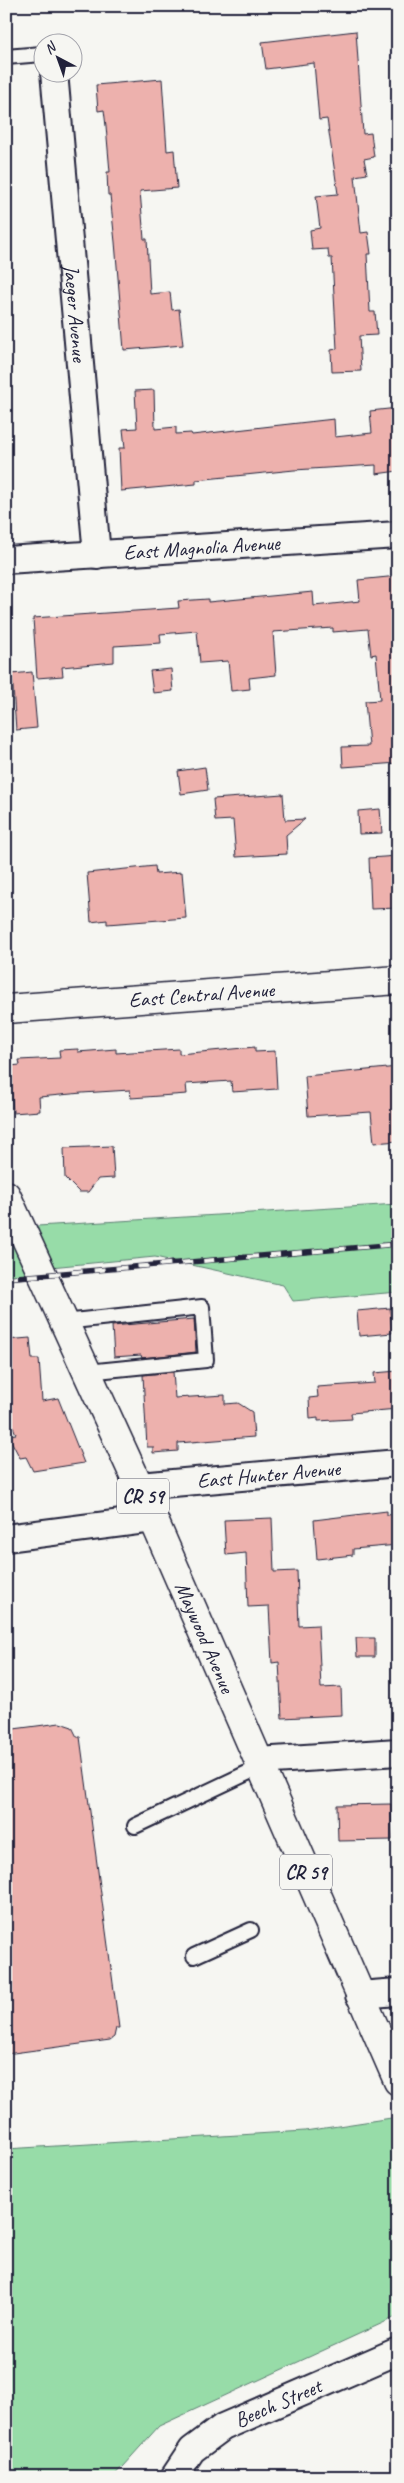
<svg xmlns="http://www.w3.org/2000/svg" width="404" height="2483" font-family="Caveat,sans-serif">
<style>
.green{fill:#97dca8;stroke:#5c7f72}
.building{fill:#edb1ad;stroke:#22223b}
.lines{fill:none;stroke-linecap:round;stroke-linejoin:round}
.lane-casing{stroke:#22223b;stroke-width:18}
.street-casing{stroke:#22223b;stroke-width:30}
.secondary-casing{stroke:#22223b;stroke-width:31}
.primary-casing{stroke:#22223b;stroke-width:31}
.lane{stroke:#f6f6f2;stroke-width:14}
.street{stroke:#f6f6f2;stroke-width:26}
.secondary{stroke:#f6f6f2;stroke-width:28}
.primary{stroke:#f6f6f2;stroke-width:28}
.rail-casing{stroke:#22223b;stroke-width:5.5}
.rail{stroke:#f6f6f2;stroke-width:4;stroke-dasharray:11;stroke-linecap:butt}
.labels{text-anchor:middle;stroke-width:4.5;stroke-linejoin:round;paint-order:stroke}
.shield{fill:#f6f6f2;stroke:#626272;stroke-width:1}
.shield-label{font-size:20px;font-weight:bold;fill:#22223b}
.street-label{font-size:21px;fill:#22223b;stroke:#f6f6f2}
</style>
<rect width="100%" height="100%" fill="#f6f6f2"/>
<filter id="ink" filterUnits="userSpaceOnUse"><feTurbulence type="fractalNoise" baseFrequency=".02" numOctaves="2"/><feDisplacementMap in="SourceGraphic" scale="10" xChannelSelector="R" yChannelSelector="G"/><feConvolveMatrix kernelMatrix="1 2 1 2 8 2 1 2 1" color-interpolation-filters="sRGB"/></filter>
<g filter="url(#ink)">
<g class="green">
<polygon points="398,1204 398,1292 293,1301 283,1285 155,1257 40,1268 21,1227"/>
<polygon points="6,1224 30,1276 6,1279"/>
<polygon points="398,2117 398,2316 159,2426 113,2477 6,2477 6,2149 305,2131"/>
</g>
<g class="building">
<polygon points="356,31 363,134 371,133 374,157 364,159 367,174 355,176 361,233 368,232 371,254 367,254 370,312 375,312 377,335 359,336 361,371 332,372 331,350 337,349 332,258 329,258 328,249 312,250 310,230 320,228 316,196 338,194 327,119 319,120 314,63 266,69 262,42"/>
<polygon points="162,79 167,151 174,150 177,188 140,191 144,239 147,239 150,294 170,292 172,310 179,309 183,345 124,350 115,242 110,195 108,195 107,172 110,172 106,126 104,110 98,111 96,85"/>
<polygon points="154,390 155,429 176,427 176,434 191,433 192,435 334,419 335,437 372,433 370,411 398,408 398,471 376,474 376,465 294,470 196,480 196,484 121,491 119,448 125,448 123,429 137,428 135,391"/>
<polygon points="398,576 398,763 343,767 342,747 369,746 365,701 380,700 376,654 371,655 368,629 333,632 333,628 273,632 276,675 249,678 250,689 231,691 228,661 200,663 197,631 160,634 161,643 114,646 114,662 62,667 63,676 37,678 33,618 179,608 178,601 208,599 208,602 313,592 314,606 360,601 358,580"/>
<polygon points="171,669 173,691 153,693 150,671"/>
<polygon points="32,672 37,728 16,730 12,674"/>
<polygon points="205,767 208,790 181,794 178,771"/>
<polygon points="283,794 285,820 305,819 286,835 287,854 236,857 233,820 215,821 213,799"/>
<polygon points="380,809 382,833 359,834 358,811"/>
<polygon points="398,856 398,908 371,909 369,858"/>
<polygon points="155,866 156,874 182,872 186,918 107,924 107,920 91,922 87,873"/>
<polygon points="255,1047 255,1052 275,1051 277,1089 232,1092 231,1081 186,1084 187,1094 131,1098 130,1090 82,1093 39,1097 40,1111 13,1113 10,1066 20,1065 19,1060 60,1058 59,1050 78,1049 78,1052 116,1049 116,1053 179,1049 179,1054"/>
<polygon points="398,1067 398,1141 374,1143 371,1112 308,1116 305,1076"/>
<polygon points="112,1146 114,1178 98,1179 88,1192 79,1192 65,1178 64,1148"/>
<polygon points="390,1308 392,1333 359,1336 357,1311"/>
<polygon points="194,1319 196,1352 142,1358 141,1355 114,1357 112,1326"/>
<polygon points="30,1338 32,1359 39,1359 42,1401 58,1398 84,1463 33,1471 26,1457 20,1458 8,1435 16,1434 6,1410 6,1340"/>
<polygon points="398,1371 398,1409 351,1413 352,1419 318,1421 318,1418 310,1419 309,1398 318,1397 317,1387 375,1383 374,1373"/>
<polygon points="173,1372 175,1398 225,1395 225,1404 238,1403 252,1412 254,1437 178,1443 178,1451 153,1453 153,1447 147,1447 143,1375"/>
<polygon points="387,1511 387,1515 398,1514 398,1545 353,1549 353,1555 317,1559 314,1520"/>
<polygon points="272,1518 274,1572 297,1571 299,1626 318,1625 321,1688 341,1687 342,1715 282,1718 279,1662 272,1663 269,1606 248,1607 246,1553 226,1555 224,1520"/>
<polygon points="356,1638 375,1638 375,1657 357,1657"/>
<polygon points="60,1723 72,1727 77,1737 80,1737 119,2028 116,2028 114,2037 110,2040 6,2054 6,1730"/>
<polygon points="391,1804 392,1840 338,1841 337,1805"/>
</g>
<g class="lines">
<defs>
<g id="lane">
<polyline points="6,57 42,54"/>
<polyline points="64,1322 202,1307 206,1360 87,1372"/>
<polyline points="135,1826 260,1767"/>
<polyline points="194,1956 251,1930"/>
</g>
<g id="street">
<path id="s1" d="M54,72L97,555"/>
<path id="s2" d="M6,560L398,535"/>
<path id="s3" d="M139,1486L398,1463"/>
<polyline points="6,1538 153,1519"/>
<polyline points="258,1761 398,1752"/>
<polyline points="359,1995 398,1992"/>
<path id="s4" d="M174,2477L192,2450L223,2427L398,2351"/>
</g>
<g id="secondary">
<path id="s5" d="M6,1009L398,980"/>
</g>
<g id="primary">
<path id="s6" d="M6,1195L139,1486L398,2081"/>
</g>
</defs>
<use href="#lane" class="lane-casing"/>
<use href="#street" class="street-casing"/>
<use href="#secondary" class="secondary-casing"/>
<use href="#primary" class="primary-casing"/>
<use href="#lane" class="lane"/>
<use href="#street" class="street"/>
<use href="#secondary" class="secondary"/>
<use href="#primary" class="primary"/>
<defs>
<polyline id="rail" points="6,1278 398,1244"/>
</defs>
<use href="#rail" class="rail-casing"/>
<use href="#rail" class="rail"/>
</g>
</g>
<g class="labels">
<g class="shield">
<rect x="117" y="1478.5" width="52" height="35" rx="4"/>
<rect x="280" y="1854.5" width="52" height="35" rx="4"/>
</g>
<g class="shield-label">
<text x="143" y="1503">CR 59</text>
<text x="306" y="1879">CR 59</text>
</g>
<g class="street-label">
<text dy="7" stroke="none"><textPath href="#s1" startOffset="242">Jaeger Avenue</textPath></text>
<text dy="7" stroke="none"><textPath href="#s2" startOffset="196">East Magnolia Avenue</textPath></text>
<text dy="7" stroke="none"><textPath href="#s5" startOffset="196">East Central Avenue</textPath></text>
<text dy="7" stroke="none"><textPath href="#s3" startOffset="130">East Hunter Avenue</textPath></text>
<text dy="7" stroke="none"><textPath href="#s6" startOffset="485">Maywood Avenue</textPath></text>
<text dy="7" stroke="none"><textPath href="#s4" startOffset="131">Beech Street</textPath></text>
</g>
</g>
<rect width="404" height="2483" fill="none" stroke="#f6f6f2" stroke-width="25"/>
<rect x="12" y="12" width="379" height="2458" fill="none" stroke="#22223b" stroke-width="2" filter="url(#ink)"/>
<g transform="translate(58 58) rotate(319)"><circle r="24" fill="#f6f6f2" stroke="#a1a1a9"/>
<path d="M0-4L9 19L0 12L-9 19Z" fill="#22223b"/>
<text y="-8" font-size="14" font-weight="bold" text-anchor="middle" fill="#22223b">N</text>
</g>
</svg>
